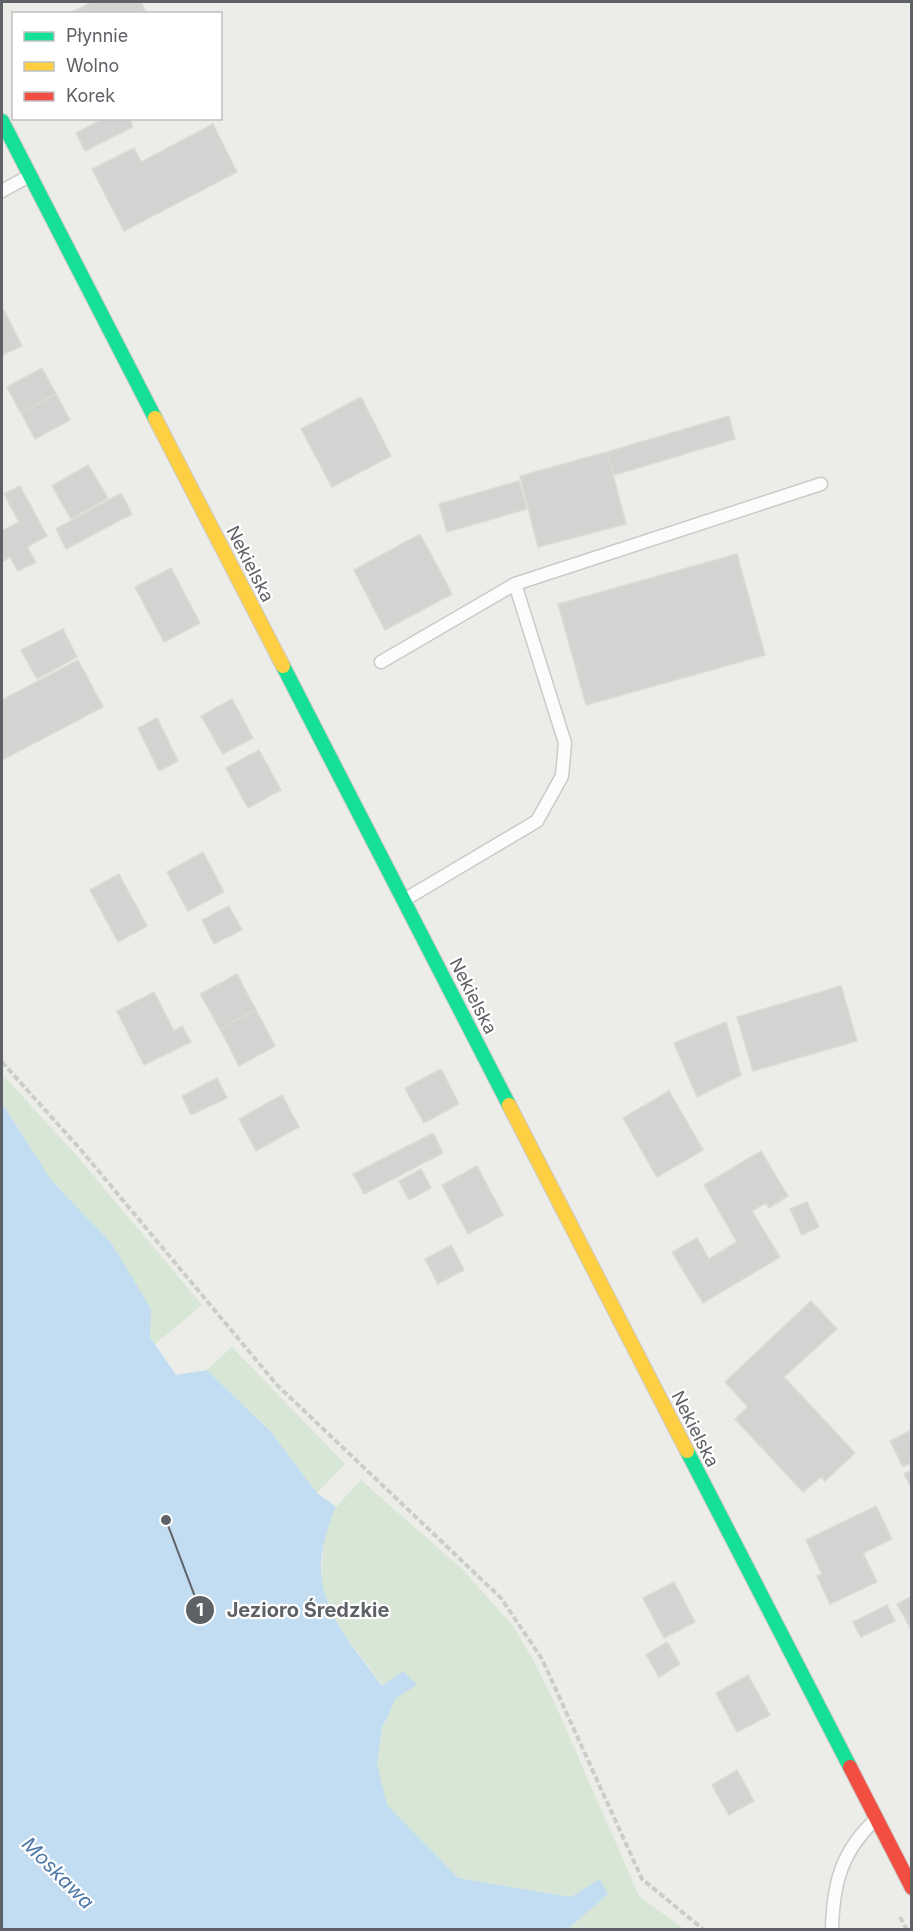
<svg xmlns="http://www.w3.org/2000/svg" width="913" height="1931" font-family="Inter,sans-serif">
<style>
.green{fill:#d7e6d5}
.water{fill:#c2ddf1}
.building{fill:#d3d3d1;stroke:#dcdad7;stroke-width:1.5}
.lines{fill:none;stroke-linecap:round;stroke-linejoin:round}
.lane-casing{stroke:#cacac9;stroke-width:15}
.fast-casing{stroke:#cacac9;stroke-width:16}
.slow-casing{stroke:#cacac9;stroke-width:16}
.jam-casing{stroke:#cacac9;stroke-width:16}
.path{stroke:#c9cecb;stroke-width:4;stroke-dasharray:6 3;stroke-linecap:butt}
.lane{stroke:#fcfcfc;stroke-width:12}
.fast{stroke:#16e098;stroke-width:14}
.slow{stroke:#ffcf43;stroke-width:14}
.jam{stroke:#f24e42;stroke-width:14}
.labels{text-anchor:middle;stroke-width:4.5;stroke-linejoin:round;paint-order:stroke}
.street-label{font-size:18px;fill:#5e6165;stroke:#fff}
.water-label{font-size:20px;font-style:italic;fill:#4e78a5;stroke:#fff}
.leader{fill:none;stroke:#5e6165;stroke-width:2}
.callout-dot{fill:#5e6165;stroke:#fff;stroke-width:2}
.mark-label{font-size:18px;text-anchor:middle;font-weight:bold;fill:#fff}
.callout-label{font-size:20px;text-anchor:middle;font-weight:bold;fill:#5e6165;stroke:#fff;stroke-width:4.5;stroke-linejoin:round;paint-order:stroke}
</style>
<rect width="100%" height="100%" fill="#ecece8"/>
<g class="green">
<polygon points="2,1074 76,1155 202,1305 155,1344 150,1337 150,1309 112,1244 51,1180 2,1103"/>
<polygon points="232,1347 345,1464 317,1493 272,1433 207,1370"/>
<polygon points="361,1480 464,1571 513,1626 535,1663 558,1711 639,1896 684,1929 568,1929 608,1894 571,1897 458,1878 386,1805 377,1763 382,1728 396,1698 417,1684 383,1686 335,1622 321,1588 324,1534 336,1507"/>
</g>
<path class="water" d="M2,1103L51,1180L112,1244L151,1309L150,1337L176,1375L207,1370L272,1433L317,1493L336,1507C300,1589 335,1622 382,1686L403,1671L417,1685L396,1698L382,1728L377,1763L387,1805L458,1878L571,1897L600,1879L608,1894L568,1929H2Z"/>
<g class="building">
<polygon points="92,2 141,2 147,14 69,14"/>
<polygon points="105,118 129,118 133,127 85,151 76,133"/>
<polygon points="213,124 237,172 124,231 92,169 134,148 141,162"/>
<polygon points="4,310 22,346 2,355 2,311"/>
<polygon points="42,368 56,394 21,413 7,387"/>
<polygon points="56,394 70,420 35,439 21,413"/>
<polygon points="361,397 391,456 332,487 301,429"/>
<polygon points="729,416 735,439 614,475 607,452"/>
<polygon points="607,452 626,524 538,547 520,476"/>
<polygon points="88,465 108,498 71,519 52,486"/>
<polygon points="519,481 527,509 447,532 439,504"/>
<polygon points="20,486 47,536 27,547 36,562 18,571 10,557 2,562 2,531 19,522 4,494"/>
<polygon points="121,493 132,514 66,549 56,529"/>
<polygon points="420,534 452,594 385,630 354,570"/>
<polygon points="737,554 765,655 586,705 558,604"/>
<polygon points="171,568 200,623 164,642 135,587"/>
<polygon points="63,629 77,657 37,679 21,650"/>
<polygon points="78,660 103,707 2,760 2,700"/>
<polygon points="232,699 253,738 223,754 201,716"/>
<polygon points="157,718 178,761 159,771 138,728"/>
<polygon points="259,750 281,790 248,808 226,768"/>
<polygon points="203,852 224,892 188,911 167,872"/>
<polygon points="119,874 147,926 118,942 90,890"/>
<polygon points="229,906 242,930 214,944 202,920"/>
<polygon points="237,974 256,1010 220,1029 200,994"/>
<polygon points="841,986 857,1041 753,1071 737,1017"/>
<polygon points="154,992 174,1031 182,1026 191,1042 144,1065 117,1011"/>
<polygon points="256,1010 275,1046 239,1066 220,1029"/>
<polygon points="726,1022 741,1075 697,1097 674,1043"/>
<polygon points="441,1069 459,1104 424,1123 405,1088"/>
<polygon points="217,1078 227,1098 191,1115 182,1096"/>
<polygon points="669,1091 703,1150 657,1177 623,1118"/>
<polygon points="282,1095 299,1127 256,1151 239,1119"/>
<polygon points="433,1133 443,1153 364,1194 353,1174"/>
<polygon points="761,1151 788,1196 769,1208 766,1203 752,1211 780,1257 703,1303 672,1252 697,1238 709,1259 737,1242 704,1185"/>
<polygon points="477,1166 503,1215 468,1234 442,1185"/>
<polygon points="421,1169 431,1188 409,1200 399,1181"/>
<polygon points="807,1202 819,1227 802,1235 790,1209"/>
<polygon points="451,1245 464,1270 438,1284 425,1259"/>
<polygon points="811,1301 837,1329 784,1377 855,1453 825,1481 821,1477 803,1492 735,1419 748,1407 725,1382"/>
<polygon points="912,1430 912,1462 903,1467 890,1441"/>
<polygon points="912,1470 912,1489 904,1474"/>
<polygon points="876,1506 892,1539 863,1553 877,1582 830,1604 817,1576 822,1574 806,1540"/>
<polygon points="674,1582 695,1622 664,1638 643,1598"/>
<polygon points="912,1596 912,1631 897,1604"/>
<polygon points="887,1605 895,1621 861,1637 853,1622"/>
<polygon points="667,1642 680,1664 659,1677 646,1655"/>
<polygon points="748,1675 770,1715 737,1732 716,1693"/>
<polygon points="737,1770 754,1801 729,1815 712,1785"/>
</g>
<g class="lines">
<defs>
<g id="lane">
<polyline points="2,191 29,176"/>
<polyline points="515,584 821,484"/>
<polyline points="381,662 515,584 565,743 562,776 537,821 404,900"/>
<path d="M832,1930C833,1884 841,1852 875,1820"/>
</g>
<g id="fast">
<polyline points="2,121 155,418"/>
<polyline points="283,666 509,1105"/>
<polyline points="687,1451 850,1767"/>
</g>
<g id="slow">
<polyline points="155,418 283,666"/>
<polyline points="509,1105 687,1451"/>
</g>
<polyline id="jam" points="850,1767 912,1888"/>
</defs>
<use href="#lane" class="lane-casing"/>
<use href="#fast" class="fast-casing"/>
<use href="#slow" class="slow-casing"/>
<use href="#jam" class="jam-casing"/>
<g class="path">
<polyline points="2,1062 81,1150 277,1385 501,1598 542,1659 642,1879 704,1930"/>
<polyline points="900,1917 907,1930"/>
</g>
<use href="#lane" class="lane"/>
<use href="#fast" class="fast"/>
<use href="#slow" class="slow"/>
<use href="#jam" class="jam"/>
</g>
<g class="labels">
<g class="street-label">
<text transform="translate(250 564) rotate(63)" y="6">Nekielska</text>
<text transform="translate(473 996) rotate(63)" y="6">Nekielska</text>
<text transform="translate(695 1429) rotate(63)" y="6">Nekielska</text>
</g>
<g class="water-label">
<text transform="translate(58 1873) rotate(45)" y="7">Moskawa</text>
</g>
</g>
<path class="leader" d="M166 1520L200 1610"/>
<g class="callout-dot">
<circle cx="166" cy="1520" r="6"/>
<circle cx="200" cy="1610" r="15"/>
</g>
<g class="mark-label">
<text x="200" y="1616">1</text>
</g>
<g class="callout-label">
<text x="308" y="1617">Jezioro Średzkie</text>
</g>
<rect width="913" height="1931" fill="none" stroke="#5e6165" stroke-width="6"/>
<rect x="12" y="12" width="210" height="108" fill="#ffffff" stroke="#bfc0c1" stroke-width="1.5"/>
<rect x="24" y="32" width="30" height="9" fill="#16e098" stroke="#bfc0c1" stroke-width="1.5"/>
<text x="66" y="42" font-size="18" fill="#5e6165">Płynnie</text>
<rect x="24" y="62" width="30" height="9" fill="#ffcf43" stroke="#bfc0c1" stroke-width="1.5"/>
<text x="66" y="72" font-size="18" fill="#5e6165">Wolno</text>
<rect x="24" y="92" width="30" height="9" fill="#f24e42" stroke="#bfc0c1" stroke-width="1.5"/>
<text x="66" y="102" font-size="18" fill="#5e6165">Korek</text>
</svg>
